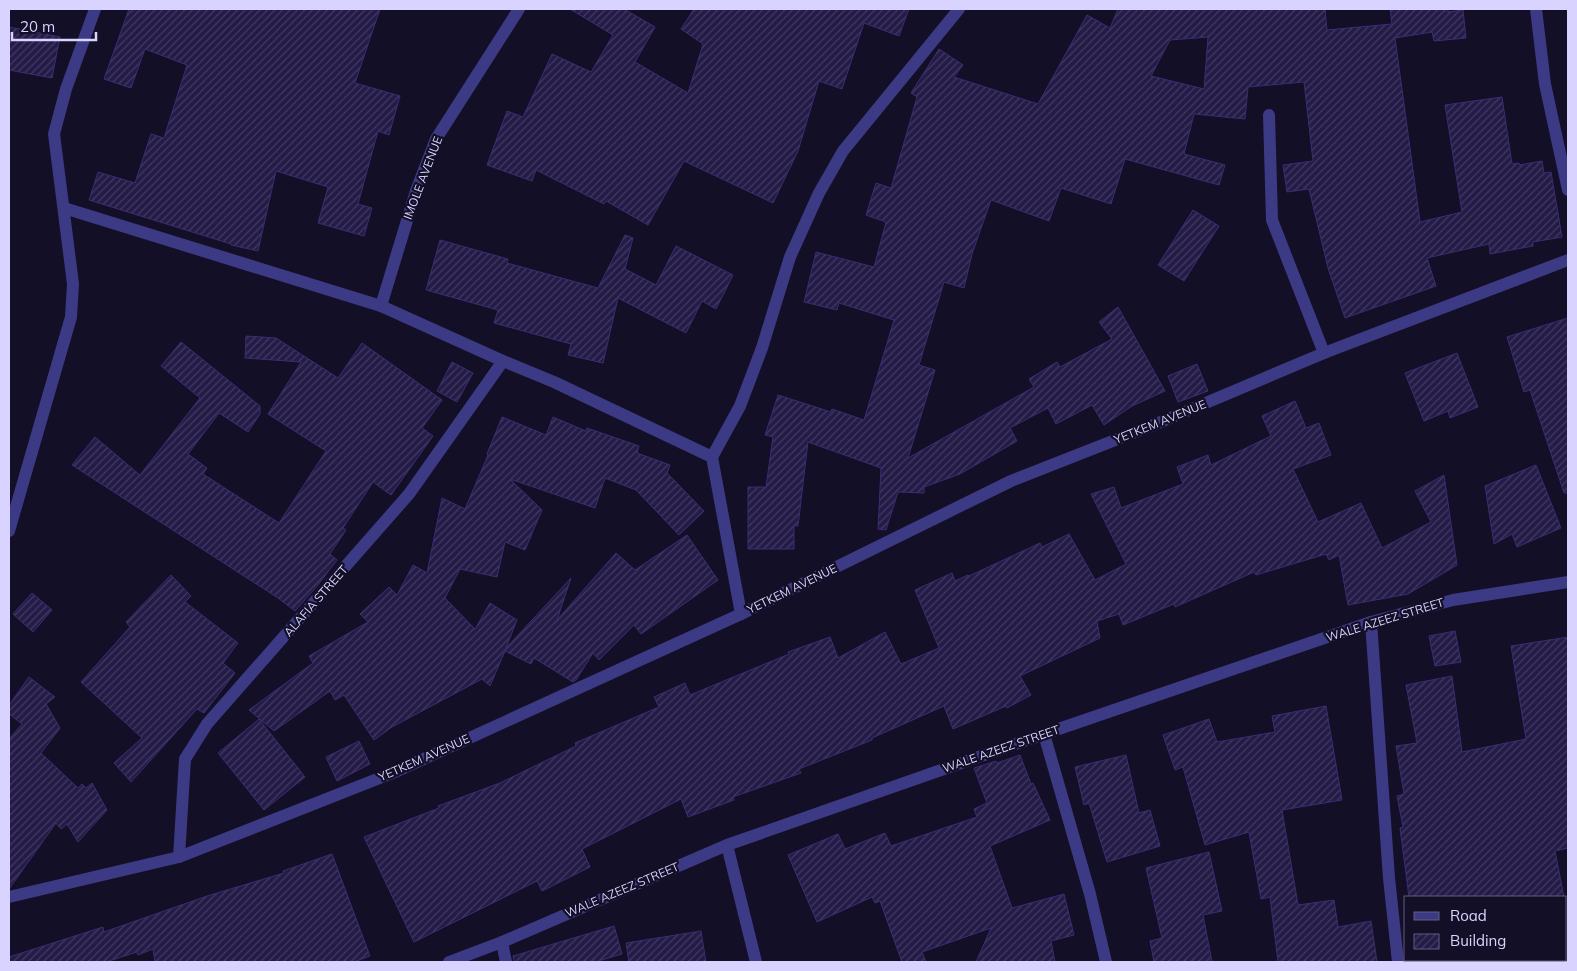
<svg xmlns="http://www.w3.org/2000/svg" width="1577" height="971" font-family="Mulish,sans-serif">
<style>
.building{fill:url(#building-hatch);stroke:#3b2d73;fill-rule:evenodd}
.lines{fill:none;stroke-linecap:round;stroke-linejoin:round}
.minor{stroke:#3d3a85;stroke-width:12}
.tertiary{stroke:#3d3a85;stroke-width:12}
.labels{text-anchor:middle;stroke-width:4.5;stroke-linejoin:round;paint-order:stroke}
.street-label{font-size:12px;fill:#d9d4ff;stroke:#130f26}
</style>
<defs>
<pattern id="building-hatch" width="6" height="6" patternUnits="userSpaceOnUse" patternTransform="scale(1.25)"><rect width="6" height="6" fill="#241b47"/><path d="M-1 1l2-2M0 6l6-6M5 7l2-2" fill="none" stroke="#433b63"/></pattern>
</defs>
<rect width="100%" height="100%" fill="#130f26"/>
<g class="building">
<polygon points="129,9 380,9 355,83 400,96 389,135 378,131 358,204 372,208 364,236 318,223 328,187 276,171 258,251 231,245 231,244 89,200 98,172 135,183 151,134 164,138 187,65 145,49 131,88 104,79"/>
<polygon points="570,9 624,9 655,27 635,62 688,93 703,44 681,29 694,9 909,9 899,36 864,23 842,89 819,81 798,151 773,203 684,161 648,225 606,201 604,204 536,170 532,181 487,165 507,111 523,117 552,54 591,72 613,35"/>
<path d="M1118,9H1325L1327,30L1392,24L1390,9H1448V12L1463,10L1466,38L1434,41L1432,32L1395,38L1420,222L1462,212L1445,105L1502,97L1512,164L1519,163V165L1542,161L1544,173L1551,172L1562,237L1533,242V246L1490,254L1489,244L1427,258L1436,286L1345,318L1328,268L1309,189L1287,192L1283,165L1313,161L1304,82L1248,87L1245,119L1194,114L1184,154L1225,165L1219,185L1125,159L1111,204L1061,188L1049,221L991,200L972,254L964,288L944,282L919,365L935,370L908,458L1034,387L1029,379L1057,362L1060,367L1112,339L1099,322L1118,307L1165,391L1132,406L1104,425L1092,405L1056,424L1048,408L1010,428L1017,441L960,474L924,487V493L898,492L886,530L878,529L881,468L808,442L798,526H794V549H748V487H766L773,437L765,435L778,395L831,412L832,409L864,420L894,320L839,303L837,310L804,302L816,252L874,267L886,222L866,215L876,183L891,188L917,97L911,93L939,49L963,65L954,77L1038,104L1087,15L1110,28ZM1208,37L1204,89L1151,76L1170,40Z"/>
<polygon points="9,27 60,37 52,78 9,70"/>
<polygon points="1193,210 1219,226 1184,281 1158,265"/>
<polygon points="625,235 633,238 625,269 656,285 676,246 733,275 716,309 702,301 686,333 618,298 603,363 568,355 571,344 494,323 498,310 426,290 440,240 508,259 507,263 598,288"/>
<polygon points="1568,318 1568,493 1564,493 1530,390 1524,392 1507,337"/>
<polygon points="246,336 276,338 338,378 362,343 442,400 422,428 433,436 391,495 373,482 343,528 346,530 330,554 337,560 318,585 295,611 278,598 72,465 95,437 140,475 200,398 161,366 181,342 260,406 260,414 248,432 219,413 188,454 207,468 203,474 279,523 326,451 268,414 301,362 245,358"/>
<polygon points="1457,353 1478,407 1450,418 1448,411 1424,421 1405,373"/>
<polygon points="452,362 473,373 457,402 437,391"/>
<polygon points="1197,364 1208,391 1178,402 1168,376"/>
<polygon points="1295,401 1306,428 1319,423 1331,455 1293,469 1318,522 1361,503 1382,548 1431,522 1415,491 1444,475 1457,565 1408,594 1348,605 1339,555 1329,560 1326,554 1256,575 1254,572 1175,607 1174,604 1123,625 1119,614 1097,621 1100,638 1020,676 1031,695 1007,708 1006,706 953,729 944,706 872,738 872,740 799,769 801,773 733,797 734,800 688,817 681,799 582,849 590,867 542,891 537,881 414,942 364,837 439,808 438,806 500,783 576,746 575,743 659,707 654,697 685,683 690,695 789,654 788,652 830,637 838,658 885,632 901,664 939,648 915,590 952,573 955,581 968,575 969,576 1040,543 1042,547 1069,534 1095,580 1126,564 1091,494 1114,487 1121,508 1183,484 1177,467 1208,455 1211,465 1271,436 1262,416"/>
<polygon points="502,417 546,435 553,417 586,431 587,428 639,446 637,453 670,465 667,473 704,511 679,535 636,490 605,478 595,508 510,479 542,510 525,550 505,542 497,577 460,569 445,598 475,629 490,603 517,620 506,648 571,578 557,620 616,553 635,570 687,535 718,580 641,634 634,625 599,660 593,653 576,680 573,682 534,658 531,664 505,651 490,686 482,679 392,727 374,740 344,695 335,700 330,691 274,731 249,710 313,663 309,656 368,622 360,614 389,587 397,595 413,565 427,573 442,498 465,509 488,455 487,454"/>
<polygon points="1536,465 1561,528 1517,547 1512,534 1494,544 1485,486"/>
<polygon points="171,575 191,596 185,602 238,643 223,663 235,673 204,713 197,709 131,782 114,763 142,738 81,682 130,627 126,622"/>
<polygon points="32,593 52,610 33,632 13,614"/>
<polygon points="1455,631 1461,662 1435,666 1429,636"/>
<polygon points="1568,637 1568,848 1555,851 1564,897 1409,897 1400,828 1403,827 1397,796 1404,794 1396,746 1417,743 1406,685 1452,676 1462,752 1526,739 1511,646"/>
<polygon points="29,677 55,697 46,704 60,728 41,753 78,788 82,784 86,788 92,783 107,810 78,842 67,824 61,829 56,823 9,889 9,739 22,724 9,714 9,705"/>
<polygon points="1326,706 1342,800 1282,810 1298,905 1334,900 1338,927 1371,921 1377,962 1278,962 1270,897 1261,899 1249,832 1205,845 1183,767 1175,770 1163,735 1209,719 1217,742 1275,732 1272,716"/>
<polygon points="259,719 305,777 264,810 218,753"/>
<polygon points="359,741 370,764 337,781 326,757"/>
<polygon points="1020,755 1031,784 1033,783 1050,820 990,846 1012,908 1064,894 1074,935 1051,941 1055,962 976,962 991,928 922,952 926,962 902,962 880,901 875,903 872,897 817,922 788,855 838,834 845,849 885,833 891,846 977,817 974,809 987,803 974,768 996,761 997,763"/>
<polygon points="1126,755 1139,813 1150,810 1160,846 1107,862 1089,803 1084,805 1075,767"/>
<polygon points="1209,852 1222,911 1203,915 1212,962 1154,962 1150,941 1162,938 1146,868"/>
<polygon points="332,854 370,956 354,962 155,962 153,949 138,955 137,952 106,962 10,962 9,957 103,927 104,932 207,896 284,873 283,871"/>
<polygon points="614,926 622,954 595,962 514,962 513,956"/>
<polygon points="701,931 706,962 629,962 626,943"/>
</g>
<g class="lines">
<g class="minor">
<polyline points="1536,9 1545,84 1568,190"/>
<polyline points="1269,115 1272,220 1324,353"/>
<polyline points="64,208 381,306 503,361 554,382 712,457 741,614"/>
<polyline points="381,306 416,191 436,139 519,9"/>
<polyline points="712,457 740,406 762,348 790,257 819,193 843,151 959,9"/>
<polyline points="9,531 71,317 73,284 54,134 66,89 95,9"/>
<polyline points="1371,622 1389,878 1398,962"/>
<polyline points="1044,734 1090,894 1106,962"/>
<polyline points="727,845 756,962"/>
<polyline points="179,857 185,759 207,724 409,494 503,361"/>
<polyline points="502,942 506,962"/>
<polyline points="449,962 502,942 727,845 1044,734 1371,622 1453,600 1568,582"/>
</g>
<polyline class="tertiary" points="9,897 179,857 395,772 741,614 1011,481 1156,424 1324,353 1568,260"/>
</g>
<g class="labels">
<g class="street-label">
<text transform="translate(423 178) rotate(-69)" y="4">IMOLE AVENUE</text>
<text transform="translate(1160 422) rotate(-22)" y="4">YETKEM AVENUE</text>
<text transform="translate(792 589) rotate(-26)" y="4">YETKEM AVENUE</text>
<text transform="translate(316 601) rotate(-49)" y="4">ALAFIA STREET</text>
<text transform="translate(1385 620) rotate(-17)" y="4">WALE AZEEZ STREET</text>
<text transform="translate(1001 749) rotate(-19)" y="4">WALE AZEEZ STREET</text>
<text transform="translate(424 758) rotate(-24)" y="4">YETKEM AVENUE</text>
<text transform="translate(622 890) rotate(-23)" y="4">WALE AZEEZ STREET</text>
</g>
</g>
<rect width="1577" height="971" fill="none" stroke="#d9d4ff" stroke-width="20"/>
<rect x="1404" y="896" width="162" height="65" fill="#130f26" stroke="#625e7d"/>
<rect x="1414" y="912" width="25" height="8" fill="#3d3a85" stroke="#625e7d"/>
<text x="1450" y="921" font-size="15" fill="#d9d4ff">Road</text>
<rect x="1414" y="934" width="25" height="15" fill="url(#building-hatch)" stroke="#625e7d"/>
<text x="1450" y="946" font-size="15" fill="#d9d4ff">Building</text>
<path d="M12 32v8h84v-8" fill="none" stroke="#d9d4ff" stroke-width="2.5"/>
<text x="20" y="32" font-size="15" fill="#d9d4ff" stroke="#130f26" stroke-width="4" paint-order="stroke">20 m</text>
</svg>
